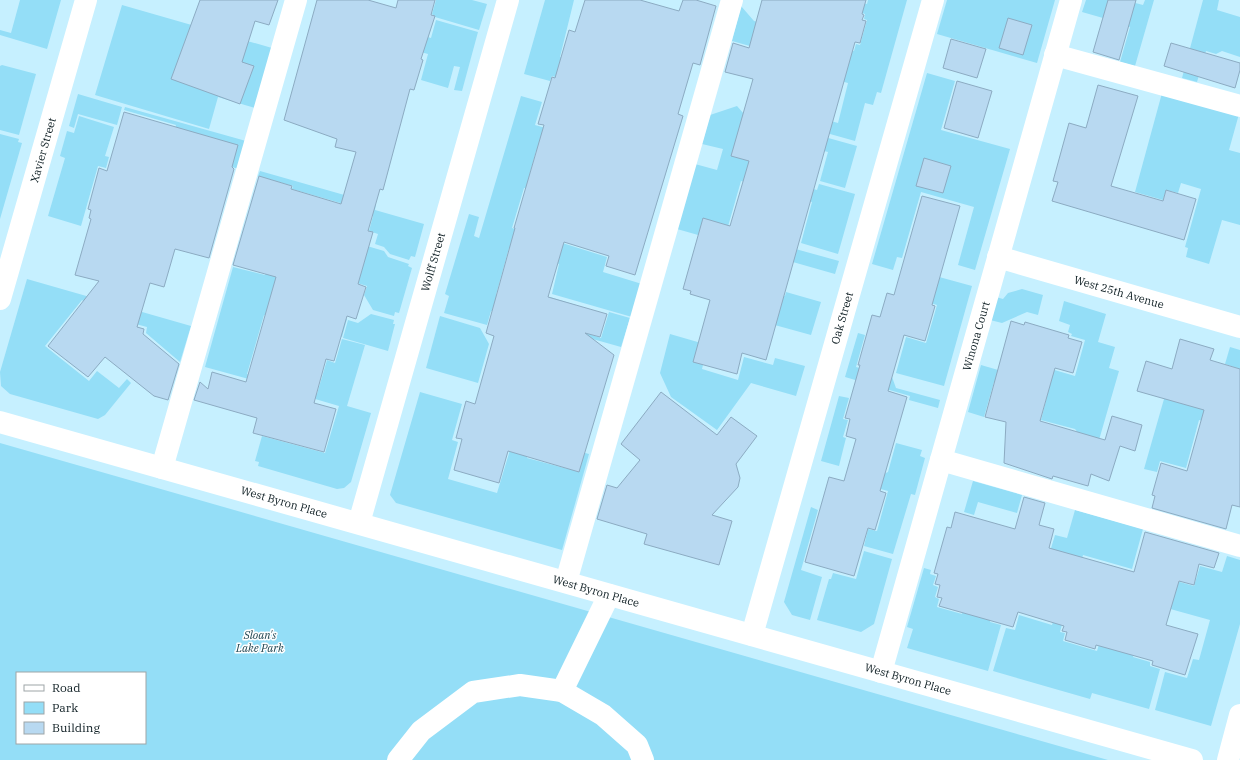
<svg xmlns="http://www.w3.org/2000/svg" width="1240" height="760" font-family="'IBM Plex Serif',serif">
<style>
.green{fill:#94def7;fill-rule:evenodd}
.building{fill:#b8d9f1;stroke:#8cabc2}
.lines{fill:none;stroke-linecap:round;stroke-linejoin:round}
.minor{stroke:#fff;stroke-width:22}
.labels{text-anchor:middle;stroke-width:3;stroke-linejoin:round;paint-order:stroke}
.street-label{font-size:11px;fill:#0d1d22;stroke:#fff}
.park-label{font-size:11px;font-style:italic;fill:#1b424e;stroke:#fff}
</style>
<rect width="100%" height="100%" fill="#c6f0ff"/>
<g class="green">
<polygon points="20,0 61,0 47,49 0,35 0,30 11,33"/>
<polygon points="436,0 472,0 487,4 479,30 435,17 432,14"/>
<polygon points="545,0 574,0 560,57 568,60 562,79 552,76 550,81 524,74"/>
<polygon points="852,0 867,4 868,0 907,0 881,93 877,92 873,105 865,103 855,141 798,125 802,113 838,123 848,83 803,71 812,39 854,51 856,44 860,45 867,20 864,19 865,14 828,3"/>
<polygon points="947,0 1055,0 1037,63 937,34"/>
<polygon points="1086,0 1116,0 1110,20 1082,12"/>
<polygon points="1124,0 1143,5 1145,0 1154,0 1135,66 1120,62 1130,27 1114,22"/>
<polygon points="1203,0 1219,0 1217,10 1240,17 1240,57 1222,51 1216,54 1206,51 1197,82 1182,78"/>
<polygon points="122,5 272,48 255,108 218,97 209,129 95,95"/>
<polygon points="741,6 754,21 791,31 768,51 732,41"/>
<polygon points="436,20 478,32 462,91 454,90 460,67 454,66 448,88 421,80 428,54 376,40 381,23 431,38"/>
<polygon points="2,65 36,74 19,135 0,130 0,66"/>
<polygon points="927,73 955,81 941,130 1010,149 975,270 958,265 974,207 921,192 902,258 897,257 893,270 872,264"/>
<polygon points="1162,93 1239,114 1229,150 1240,153 1240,225 1222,220 1209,264 1186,257 1188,248 1185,247 1201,189 1181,183 1178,193 1166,190 1163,200 1135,192"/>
<polygon points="78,94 122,107 117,125 78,114 74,128 69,126"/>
<polygon points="521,96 542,102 535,125 606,145 583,165 536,151 527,184 569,202 524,188 512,228 555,241 550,260 509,248 496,295 536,307 549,301 550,297 576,305 569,329 548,328 491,311 487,325 444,313 449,296 445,294 469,214 479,217 474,236 479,238"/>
<polygon points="737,106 744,114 774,168 771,177 817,190 819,184 855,194 838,254 801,243 812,202 741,181 727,230 839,261 835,274 677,229 695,164 717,170 723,149 702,144 710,115"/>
<polygon points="125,107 246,141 239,169 203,159 168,153 176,125 124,110"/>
<polygon points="79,116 114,127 105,156 109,157 106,168 98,166 81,226 48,216 65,158 60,156 67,131 74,133"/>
<polygon points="796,129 857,146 845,188 820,181 828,152 824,151"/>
<polygon points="0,134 19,139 18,142 22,143 0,219"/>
<polygon points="260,171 376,204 375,210 424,224 415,257 411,256 409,260 390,254 384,247 375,244 378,234 369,231 373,216 367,214 368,211 292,189 293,186 258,176"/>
<polygon points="279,226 287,302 347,319 342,337 264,315 247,374 264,379 263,383 205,367 233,267 265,275"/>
<polygon points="556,241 607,257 603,272 642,284 632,317 552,294 559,264 550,261"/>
<polygon points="367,246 384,251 388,257 409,264 408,266 412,268 399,313 395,312 394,316 373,310 364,295 367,286 357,283"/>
<polygon points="921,272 972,286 944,386 896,373 906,337 926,343 937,305 907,296"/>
<polygon points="27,279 191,326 180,362 146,333 147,327 128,322 124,334 82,300 45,346 89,381 97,371 119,388 127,379 131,383 105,415 98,419 10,394 1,386 0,372"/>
<polygon points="1022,289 1043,295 1038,315 1027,312 1002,323 990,320 996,297 1003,299 1008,293"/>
<polygon points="768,292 785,296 786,292 821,302 811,335 760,321"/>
<polygon points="1064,301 1106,314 1098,342 1115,347 1109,368 1119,371 1099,440 1079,434 1075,429 1041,420 1047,397 994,382 984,417 968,412 981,365 1047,384 1051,369 1075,376 1085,340 1071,336 1072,334 1068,332 1070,325 1059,321"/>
<polygon points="609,312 630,318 621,347 582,336 583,332 601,338"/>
<polygon points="371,314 394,320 393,324 395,324 388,351 343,338 348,320 358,323"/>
<polygon points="440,316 480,328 489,344 478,383 426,368"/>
<polygon points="858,333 865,335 856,367 892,377 896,388 940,400 938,408 909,400 910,396 845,377"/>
<polygon points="670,334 708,345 702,369 738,380 744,357 773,365 775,358 805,366 796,396 751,383 717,430 671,397 660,373"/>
<polygon points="342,339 365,345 347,406 371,413 351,482 344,488 337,489 258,466 259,462 255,461 262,436 325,453 339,406 264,384 266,379 317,394 327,360 335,363"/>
<polygon points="1230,347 1240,350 1240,369 1225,364"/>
<polygon points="546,391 527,458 568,469 574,450 589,454 562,550 396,503 390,495 420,392 462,404 452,440 458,442 448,479 497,493 513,440"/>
<polygon points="1181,394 1240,431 1199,420 1186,468 1160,461 1157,472 1144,469 1164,399 1166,397"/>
<polygon points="839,396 849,398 843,419 848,420 843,437 846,438 839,466 821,461"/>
<path d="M0,443L1108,760H0ZM17,673H145V743H17Z"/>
<polygon points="896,443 922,450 920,456 925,458 915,495 911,494 893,554 864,546 868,529 877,531 888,491 862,484 888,472"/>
<polygon points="973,481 1022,495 1017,513 978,502 974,515 964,512"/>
<polygon points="811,507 818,510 801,570 822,577 810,620 792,615 784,602"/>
<polygon points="1075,510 1143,529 1132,569 1083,555 1077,577 1045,568 1055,535 1067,538"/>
<polygon points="864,551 892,559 874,624 861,632 817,620 829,579 831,579 833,573 856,579"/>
<polygon points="1227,556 1240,560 1240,624 1211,726 1155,710 1165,672 1187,678 1193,659 1199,660 1210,620 1127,597 1168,581 1169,579 1194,586 1200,566 1222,572"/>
<polygon points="924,568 931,570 930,574 936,576 933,585 938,587 935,597 939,599 937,607 962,614 964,606 992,614 990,622 1001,625 988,671 907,648 913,629 907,627"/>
<polygon points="1066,578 1074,580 1060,632 1065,633 1063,641 1097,651 1101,638 1137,642 1133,657 1150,662 1150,666 1160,669 1149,709 1092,693 1090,699 993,671 1006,628 1015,630 1019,615 1052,625"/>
</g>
<g class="building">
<polygon points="200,0 278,0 269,25 255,21 242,62 254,66 240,104 171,79"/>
<polygon points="317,0 368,0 396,8 398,0 435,0 431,15 435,16 421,59 423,60 414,90 410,89 383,190 380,189 368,231 373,232 358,284 366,287 356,319 347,316 334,361 326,359 314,403 336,409 324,452 253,433 257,418 194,400 200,382 208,389 212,372 246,382 276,277 233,265 259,176 292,186 291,189 341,204 356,152 335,147 337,139 284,120"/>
<polygon points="585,0 640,0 679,11 683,0 696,0 716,6 700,65 693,63 678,114 683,116 635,275 606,266 609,256 564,242 548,297 607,314 600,337 585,333 614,355 579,472 508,451 499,483 454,470 462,439 456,438 466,401 475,404 494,336 486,333 515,228 514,228 544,125 538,124 552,77 555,78 569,30 575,32"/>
<polygon points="762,0 866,0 862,14 864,15 862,20 866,21 860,43 855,42 766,360 742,353 737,374 693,362 710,300 690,294 691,291 683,289 703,218 730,226 749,161 731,156 753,79 725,72 733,43 749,48"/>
<polygon points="1108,0 1136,0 1119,60 1093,52"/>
<polygon points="1008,18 1032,25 1023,55 999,48"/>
<polygon points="951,39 986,49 977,78 943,68"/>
<polygon points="1171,43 1240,63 1240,70 1235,88 1164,66"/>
<polygon points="957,81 992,91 978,138 944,128"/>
<polygon points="1098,85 1138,96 1111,186 1163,201 1166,190 1196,199 1184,240 1052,201 1058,182 1053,181 1069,123 1086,128"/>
<polygon points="124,112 238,145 232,167 234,169 209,258 175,249 164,287 150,283 137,327 144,329 143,334 179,364 168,400 154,396 105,357 88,377 48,346 99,281 75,275 91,219 89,218 91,210 88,209 99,168 107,171"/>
<polygon points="924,158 951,166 943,193 916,186"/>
<polygon points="922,196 960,206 932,305 935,306 925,341 904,335 888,391 907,397 880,491 886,493 875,530 868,528 854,576 805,562 829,477 844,481 856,439 846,436 850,419 845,418 860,365 858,365 872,315 880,317 887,293 894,295"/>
<polygon points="1011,321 1024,325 1025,322 1069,335 1068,338 1082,342 1073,373 1055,368 1040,421 1105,440 1112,416 1142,425 1135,451 1120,446 1109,481 1091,474 1088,486 1053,476 1052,479 1004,463 1006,422 985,417"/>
<polygon points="1180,339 1214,349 1210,360 1240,369 1240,507 1232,505 1226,529 1152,508 1155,496 1152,495 1161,463 1187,471 1204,410 1137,391 1146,361 1172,369"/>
<polygon points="661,392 717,435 731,417 757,436 736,464 740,478 738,487 712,515 732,521 719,565 644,544 647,534 597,519 607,485 617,488 640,460 621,444"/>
<polygon points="1024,497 1045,503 1039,525 1054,529 1049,548 1134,572 1145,532 1219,553 1214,568 1199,564 1194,585 1179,581 1166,625 1198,634 1185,675 1152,665 1153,661 1096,645 1095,649 1065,640 1067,632 1062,631 1064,626 1018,612 1013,627 939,606 942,598 937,597 940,585 935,584 938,574 934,573 947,527 951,528 955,512 1015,529"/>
</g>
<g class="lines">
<g class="minor">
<polyline points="1055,55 1240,106"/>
<polyline points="998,257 1240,327"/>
<polyline points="0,299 86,0"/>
<polyline points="0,422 1192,760"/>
<polyline points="941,460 1240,546"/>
<polyline points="162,468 296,0"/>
<polyline points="359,523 508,0"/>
<polyline points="566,582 732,0"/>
<polyline points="752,635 933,0"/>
<polyline points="881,672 1071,0"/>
<polyline points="562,691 609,595"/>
<polyline points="398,760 421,731 473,692 520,685 562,691 603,715 637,745 643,760"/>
<polyline points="1228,760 1240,715"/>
</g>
</g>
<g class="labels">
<g class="street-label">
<text transform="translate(43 150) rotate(-74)" y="4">Xavier Street</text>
<text transform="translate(433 262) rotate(-74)" y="4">Wolff Street</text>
<text transform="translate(1119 292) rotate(16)" y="4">West 25th Avenue</text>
<text transform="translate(842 318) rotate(-74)" y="4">Oak Street</text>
<text transform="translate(976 336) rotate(-74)" y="4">Winona Court</text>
<text transform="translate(284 502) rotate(16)" y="4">West Byron Place</text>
<text transform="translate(596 591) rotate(16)" y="4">West Byron Place</text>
<text transform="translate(908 679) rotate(16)" y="4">West Byron Place</text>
</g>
<g class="park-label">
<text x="260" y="639">Sloan's<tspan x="260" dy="13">Lake Park</tspan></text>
</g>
</g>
<rect x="16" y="672" width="130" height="72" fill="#ffffff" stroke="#9ea5a7"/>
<rect x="24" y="685" width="20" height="6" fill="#ffffff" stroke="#9ea5a7"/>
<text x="52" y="692" font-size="12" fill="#0d1d22">Road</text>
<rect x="24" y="702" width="20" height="12" fill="#94def7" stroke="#9ea5a7"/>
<text x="52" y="712" font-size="12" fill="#0d1d22">Park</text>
<rect x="24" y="722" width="20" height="12" fill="#b8d9f1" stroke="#9ea5a7"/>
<text x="52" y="732" font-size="12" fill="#0d1d22">Building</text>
</svg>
